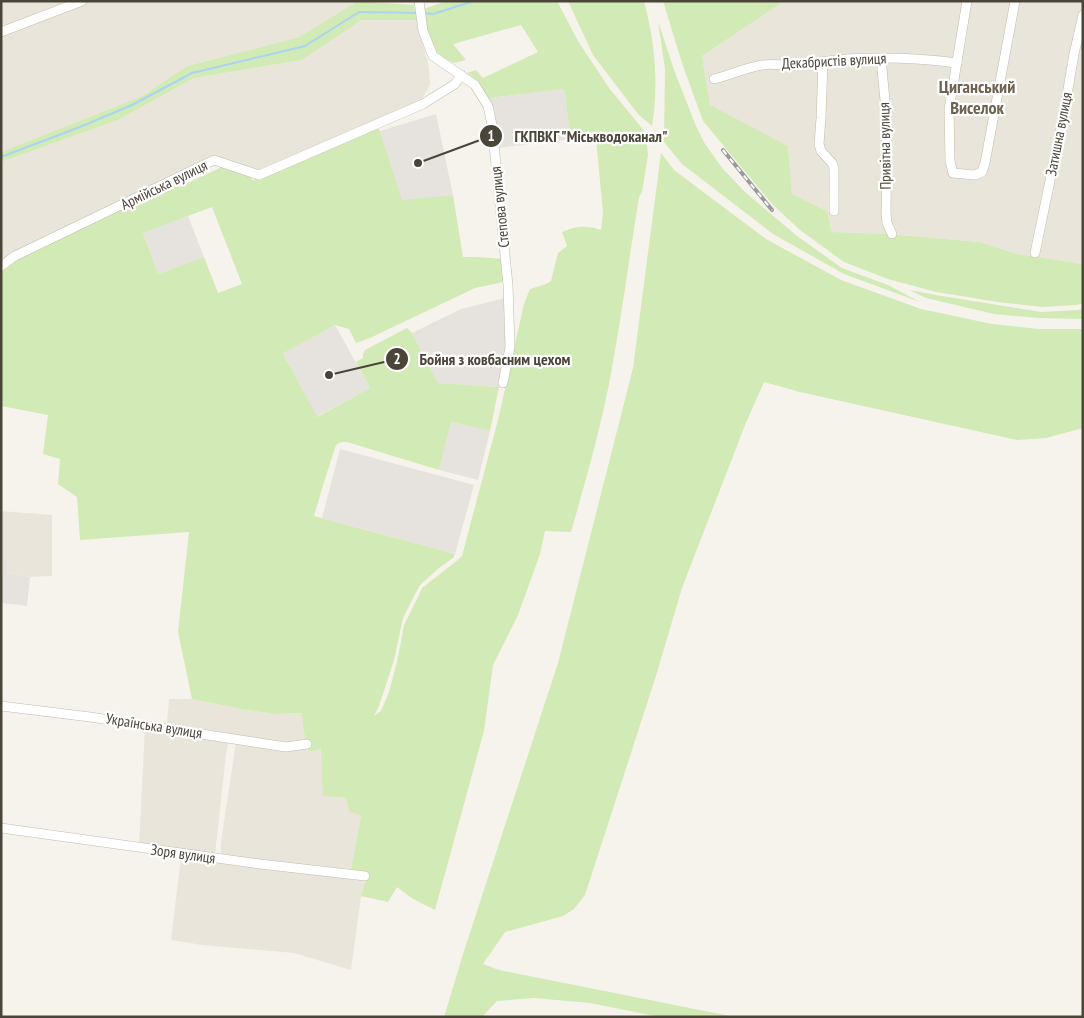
<svg xmlns="http://www.w3.org/2000/svg" width="1084" height="1018" font-family="'PT Sans Narrow',sans-serif">
<style>
.residential{fill:#eae5da}
.industrial{fill:#e6e2dd}
.green{fill:#d2eab5;fill-rule:evenodd}
.lines{fill:none;stroke-linecap:round;stroke-linejoin:round}
.stream{stroke:#a9d4f2;stroke-width:2}
.minor-casing{stroke:#c2bbae;stroke-width:10}
.minor{stroke:#fff;stroke-width:9}
.rail-casing{stroke:#9a9a9a;stroke-width:4}
.rail{stroke:#fff;stroke-width:2;stroke-dasharray:5.5;stroke-linecap:butt}
.labels{text-anchor:middle;stroke-width:4.5;stroke-linejoin:round;paint-order:stroke}
.street-label{font-size:15px;fill:#4b4439;stroke:#fff}
.quarter-label{font-size:18px;font-weight:bold;fill:#6e6250;stroke:#fff}
.leader{fill:none;stroke:#4b4439;stroke-width:2}
.callout-dot{fill:#4b4439;stroke:#fff;stroke-width:2}
.mark-label{font-size:15px;text-anchor:middle;font-weight:bold;fill:#fff}
.callout-label{font-size:16px;text-anchor:middle;font-weight:bold;fill:#4b4439;stroke:#fff;stroke-width:4.5;stroke-linejoin:round;paint-order:stroke}
</style>
<rect width="100%" height="100%" fill="#f6f3ec"/>
<g class="residential">
<polygon points="1,1 73,1 1,29"/>
<polygon points="89,1 358,1 299,37 187,66 142,96 1,152 1,34"/>
<polygon points="780,1 1083,1 1083,264 1017,254 980,242 888,234 832,232 827,211 792,194 788,146 710,106 702,56 780,4"/>
<polygon points="362,20 417,20 429,67 430,85 421,100 258,170 215,158 1,264 1,162 118,120 194,78 302,60"/>
<polygon points="1,511 52,515 52,576 30,577 7,573 7,562 1,561"/>
<polygon points="169,699 192,699 241,709 275,714 303,713 304,733 306,743 286,745 237,737 167,723"/>
<polygon points="145,727 229,741 226,754 215,855 139,846"/>
<polygon points="236,743 306,746 308,752 321,749 330,797 346,798 350,811 361,816 351,869 319,867 221,856 221,841"/>
<polygon points="181,857 366,878 361,896 351,970 294,953 202,945 171,940"/>
</g>
<g class="industrial">
<polygon points="564,89 571,139 497,148 492,107 489,98"/>
<polygon points="436,114 453,195 402,201 380,131"/>
<polygon points="188,216 204,257 158,274 143,233"/>
<polygon points="505,298 508,347 499,387 438,383 412,333 461,309"/>
<polygon points="335,325 370,388 316,417 283,352"/>
<polygon points="451,422 490,431 478,480 439,470"/>
<polygon points="340,449 474,485 455,554 322,518"/>
<polygon points="1,561 7,561 7,573 30,577 27,606 2,603 1,604"/>
</g>
<g class="green">
<polygon points="358,1 414,5 417,20 362,20 302,60 194,78 118,120 1,162 1,152 142,96 187,66 299,37"/>
<path d="M446,1H557L578,41L609,88L641,127L646,135L648,155L642,192L639,197C629,259 621,322 609,384C599,434 585,483 571,532L545,531L540,554L518,615L493,665L484,731L435,910L413,899L397,887L388,902L361,896L367,875L351,869L361,816L349,811L346,798L323,796L321,749L308,752L304,733L302,713L275,714L241,709L192,699L178,632L189,532L80,540L77,497L58,484L60,459L43,454L48,415L1,406V268L170,183L179,187L224,166L248,175L253,180L376,126L380,131L402,200L453,195L463,257H477L503,259L504,281L499,283L475,288L370,338L356,343L349,329L335,325L283,353L317,417L370,388L356,362L363,358V354L365,350L407,328L412,333L438,383L499,387L490,431L451,422L439,470L347,442C342,442 339,442 336,445L324,482L314,516L455,554L453,558L439,568L420,585L414,596L403,618L394,660L379,706L374,716L381,711L389,692L397,662L404,625L417,599L422,588L454,563L462,556L498,420L524,304L530,289L546,284L551,281L558,253L567,246L562,232C577,226 585,225 601,230L603,213L596,138L571,139L564,89L489,98L478,83L467,73L476,70L483,78L538,52L521,25L453,44L466,60L454,63L443,58L436,51L425,26L424,9ZM212,207L242,284L218,293L204,257L158,274L143,233Z"/>
<path d="M568,1H644C655,42 659,84 652,126L638,114L593,55Z"/>
<polygon points="663,1 780,1 780,4 702,56 710,105 788,146 792,194 827,211 832,232 888,234 980,242 1017,254 1083,264 1083,303 1077,305 1042,307 998,302 936,292 888,279 844,262 800,230 773,205 703,121 683,66"/>
<polygon points="658,21 674,70 696,126 705,144 723,169 745,192 797,236 842,268 888,285 920,302 844,274 773,234 682,164 664,142 665,69"/>
<polygon points="661,153 674,170 766,239 841,280 921,309 992,324 1038,329 1083,329 1083,428 1046,438 1017,440 800,392 764,382 745,425 682,588 655,679 585,895 574,909 563,916 505,932 483,964 499,970 735,1017 660,1017 590,1003 534,998 497,1001 482,1017 444,1017 464,951 558,663 633,368"/>
<polygon points="909,290 936,295 1041,312 1078,310 1083,309 1083,319 1039,318 994,314 926,298"/>
</g>
<g class="lines">
<g class="stream">
<polyline points="423,13 433,14 474,1"/>
<polyline points="1,157 80,127 132,105 192,73 305,46 359,12 418,13"/>
</g>
<defs>
<g id="minor">
<polyline points="419,1 423,31 433,56 475,85 488,106 492,125 508,285 510,347 503,383"/>
<polyline points="967,1 949,110 950,161 953,173 975,175 982,172 985,163 1015,1"/>
<polyline points="1,32 82,1"/>
<polyline points="881,58 887,122 886,213 887,223 892,234"/>
<polyline points="823,62 821,118 819,144 821,151 832,163 834,168 834,211"/>
<path d="M714,79C730,75 745,68 762,65C773,63 784,66 796,65C813,64 829,60 846,59C882,57 920,58 957,63"/>
<polyline points="1035,253 1063,118 1074,54 1083,15"/>
<polyline points="1,266 15,256 214,160 259,175 423,104 455,84 461,75"/>
<polyline points="1,706 90,717 286,747 307,744"/>
<polyline points="1,828 260,864 365,876"/>
</g>
</defs>
<use href="#minor" class="minor-casing"/>
<use href="#minor" class="minor"/>
<defs>
<polyline id="rail" points="723,150 772,210"/>
</defs>
<use href="#rail" class="rail-casing"/>
<use href="#rail" class="rail"/>
</g>
<g class="labels">
<g class="street-label">
<text transform="translate(834 61) rotate(-3)" y="5">Декабристів вулиця</text>
<text transform="translate(1059 134) rotate(-79)" y="5">Затишна вулиця</text>
<text transform="translate(885 146) rotate(-91)" y="5">Привітна вулиця</text>
<text transform="translate(164 185) rotate(-26)" y="5">Армійська вулиця</text>
<text transform="translate(500 207) rotate(-96)" y="5">Степова вулиця</text>
<text transform="translate(154 726) rotate(9)" y="5">Українська вулиця</text>
<text transform="translate(183 854) rotate(8)" y="5">Зоря вулиця</text>
</g>
<g class="quarter-label">
<text x="977" y="93">Циганський<tspan x="977" dy="21">Виселок</tspan></text>
</g>
</g>
<path class="leader" d="M418 163L491 136M329 375L397 359"/>
<g class="callout-dot">
<circle cx="418" cy="163" r="5"/>
<circle cx="329" cy="375" r="5"/>
<circle cx="491" cy="136" r="12"/>
<circle cx="397" cy="359" r="12"/>
</g>
<g class="mark-label">
<text x="491" y="141">1</text>
<text x="397" y="364">2</text>
</g>
<g class="callout-label">
<text x="591" y="142">ГКПВКГ "Міськводоканал"</text>
<text x="495" y="365">Бойня з ковбасним цехом</text>
</g>
<rect width="1084" height="1018" fill="none" stroke="#4b4439" stroke-width="5"/>
</svg>
